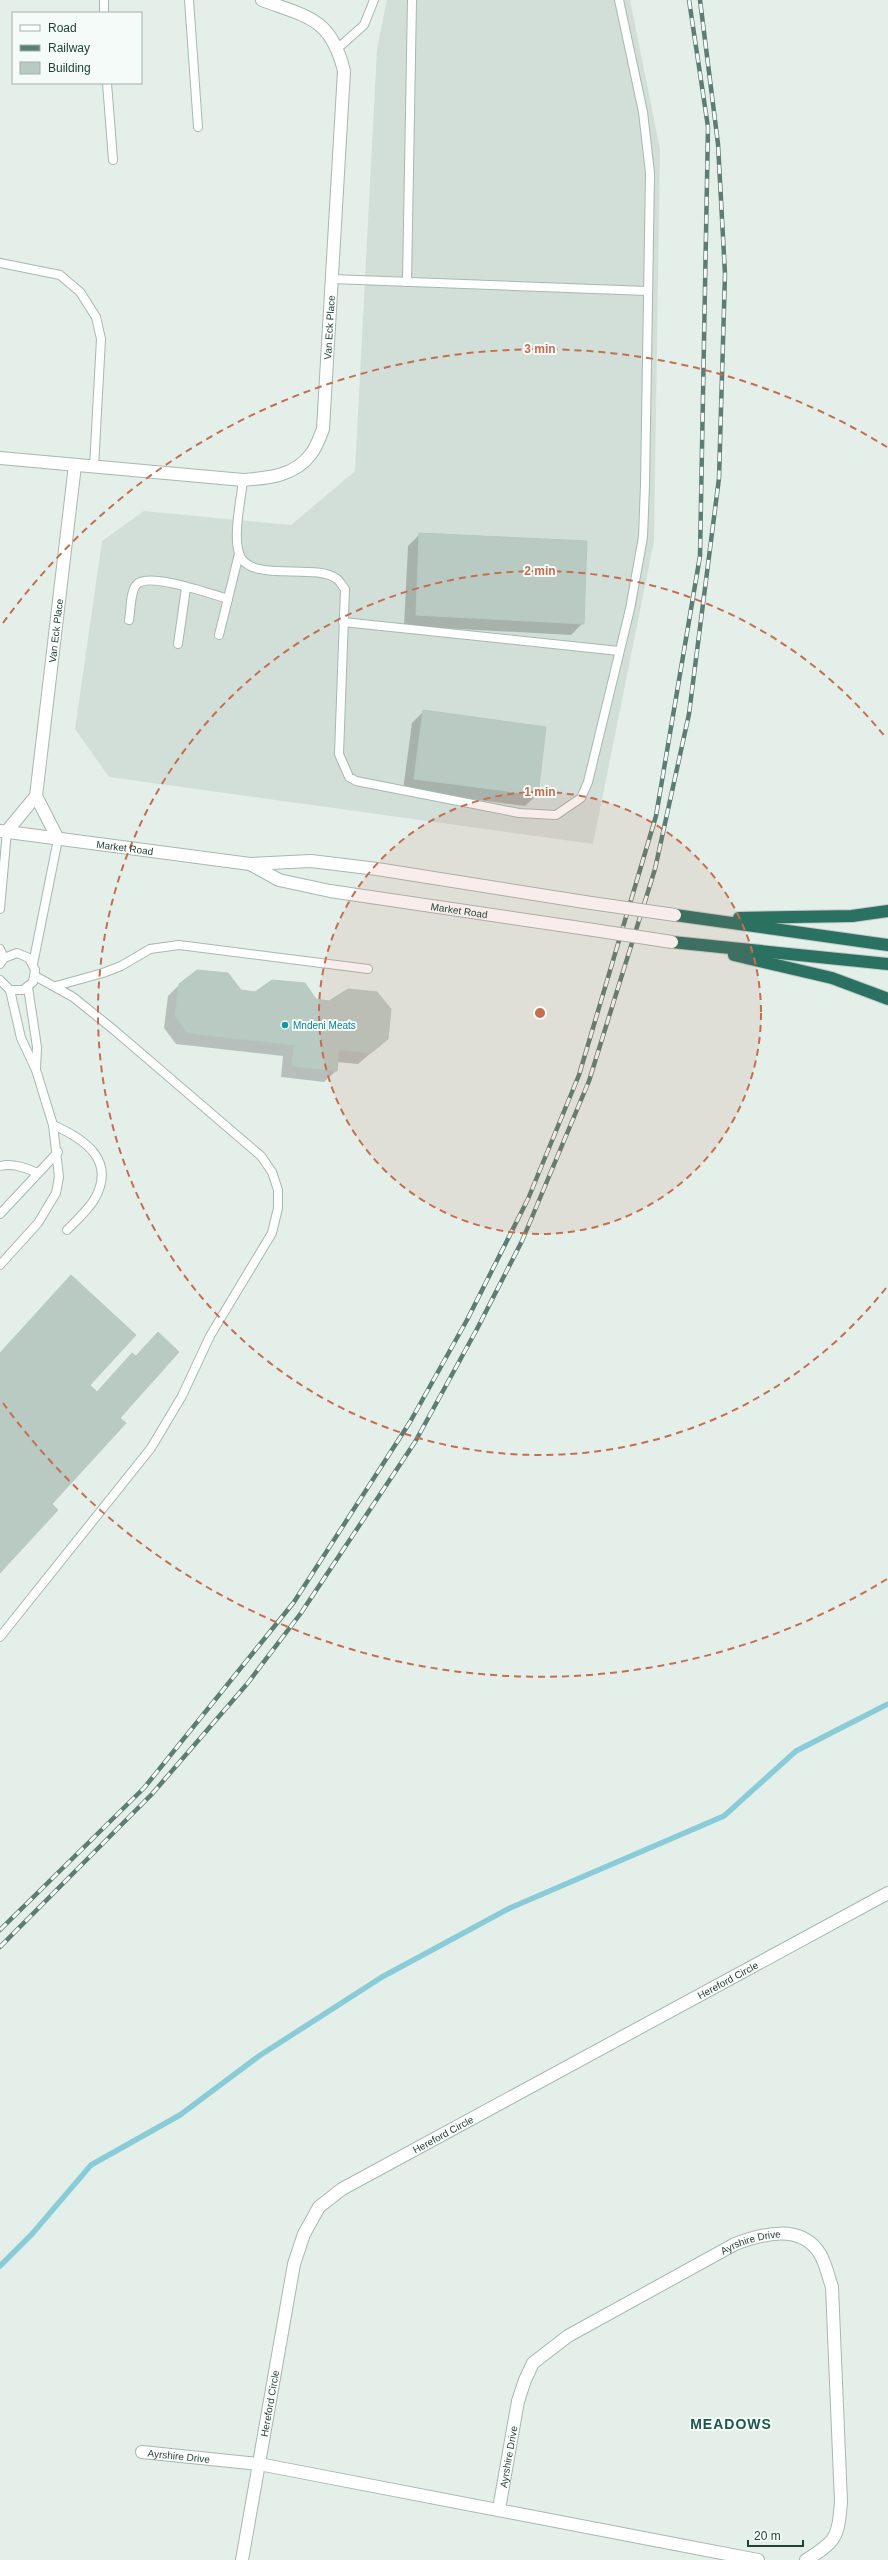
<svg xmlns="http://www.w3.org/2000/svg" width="888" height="2560" font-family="Arial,sans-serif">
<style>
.built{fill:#d2dfd9}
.shadow{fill:#0003}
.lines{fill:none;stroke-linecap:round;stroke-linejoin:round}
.stream{stroke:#89ccd7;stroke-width:5.5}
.building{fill:#b9cac3;stroke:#b6c9c1}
.service-casing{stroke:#a6b8b1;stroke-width:10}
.minor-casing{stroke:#a6b8b1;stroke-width:14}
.tertiary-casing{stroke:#a6b8b1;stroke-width:14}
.motorway-casing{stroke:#c1cac8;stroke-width:14}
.service{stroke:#fff;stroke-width:8}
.minor{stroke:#fff;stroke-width:12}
.tertiary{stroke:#fff;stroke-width:12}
.motorway{stroke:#2b7162;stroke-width:12}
.rail-casing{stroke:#5d7d74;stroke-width:4.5}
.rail{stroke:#f5fbf8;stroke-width:3;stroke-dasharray:9;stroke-linecap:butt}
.tertiary-bridge-casing{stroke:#a6b8b1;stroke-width:14;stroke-linecap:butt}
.tertiary-bridge{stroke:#fff;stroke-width:12}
.ring{fill:none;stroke:#c56e4f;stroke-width:2;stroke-dasharray:7 5}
.culture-dot{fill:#0f9aa8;stroke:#f5fbf8;stroke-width:1.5}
.labels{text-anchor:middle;stroke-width:4;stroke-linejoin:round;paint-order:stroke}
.street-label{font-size:10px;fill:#224239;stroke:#f5fbf8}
.culture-label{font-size:10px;fill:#0d838f;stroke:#f5fbf8;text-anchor:start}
.district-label{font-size:14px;font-weight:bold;letter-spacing:1px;fill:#1c5647;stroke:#f5fbf8}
.centre{fill:#c56e4f;stroke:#f5fbf8;stroke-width:2}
.ring-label{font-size:12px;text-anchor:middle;font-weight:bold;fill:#c56e4f;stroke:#f5fbf8;stroke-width:4;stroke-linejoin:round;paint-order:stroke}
</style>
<rect width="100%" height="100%" fill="#e4efea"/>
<polygon class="built" points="387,0 630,0 660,149 654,541 593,844 109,777 75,729 102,541 144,511 291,525 355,471 377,49"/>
<g class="shadow">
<polygon points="420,534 583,623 571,635 404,626 408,546"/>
<polygon points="423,712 537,795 525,806 403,790 412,723"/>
<polygon points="180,984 316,1000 387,1039 358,1064 336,1062 336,1071 324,1082 281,1077 283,1056 176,1044 164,1028 168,996"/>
</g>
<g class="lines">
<polyline class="stream" points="0,2266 32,2234 91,2165 180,2115 259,2056 382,1977 510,1908 724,1816 796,1751 888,1704"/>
</g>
<g class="building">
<polygon points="419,533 587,541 584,624 416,615"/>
<polygon points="423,710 546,727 538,795 414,779"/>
<polygon points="197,970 228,973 241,990 255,992 272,980 305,983 316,999 329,1001 348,989 377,992 391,1009 388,1039 371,1053 339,1050 337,1071 292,1066 294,1045 187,1033 175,1016 179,984"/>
<polygon points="71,1275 136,1335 90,1385 97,1392 132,1353 136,1356 158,1332 179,1352 120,1418 126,1423 52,1504 58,1510 0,1573 0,1353"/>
</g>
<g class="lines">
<defs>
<g id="service">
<polyline points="104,0 104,13"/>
<polyline points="189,0 198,127"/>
<polyline points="338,48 364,25 374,0"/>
<polyline points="107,83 113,160"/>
<polyline points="0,263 60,275 80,292 96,317 101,339 94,467"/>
<polyline points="332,279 647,291"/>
<polyline points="407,282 412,0"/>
<path d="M243,480C241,500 233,534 239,553C247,584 315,562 337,579C340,581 342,586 345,589L339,754L349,777L356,781L519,813L556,815L581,798L588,782L630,609L643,537L645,485L650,173L643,112L619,0"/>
<path d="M129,620C131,610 130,591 137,584C150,572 211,594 228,599"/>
<polyline points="343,622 619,651"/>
<polyline points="219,635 239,554"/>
<polyline points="178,644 186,588"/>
<polyline points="0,909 7,831"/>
<polyline points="0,949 4,958"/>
<polyline points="0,964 4,958 17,953 29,958 35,970 33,982 23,990 10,990 0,980"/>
<polyline points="33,964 58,839"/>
<polyline points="56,986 103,973 121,966 150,949 179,945 368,969"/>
<polyline points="28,987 37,1047 36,1069"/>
<path d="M53,1125C85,1139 117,1161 94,1200C87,1211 76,1221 67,1230"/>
<path d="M0,1166C13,1163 26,1168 38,1173"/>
<polyline points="0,1214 58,1152"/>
<polyline points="0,1265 38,1223 56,1193 59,1177 53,1125 36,1070 21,1038 10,990"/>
<polyline points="0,1637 151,1448 182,1396 210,1336 272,1233 278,1208 278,1190 272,1172 261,1156 114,1030 73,997 35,976"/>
</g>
<g id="minor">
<path id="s1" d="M0,458L243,480C268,478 295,476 311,454C316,448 320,437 323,429L344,71C331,18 308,17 262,0"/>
<polyline points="36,796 58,839"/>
<path id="s2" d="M7,831L36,796L75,465"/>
<path id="s3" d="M142,2452L259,2464L758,2560"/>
<path id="s4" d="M499,2509L518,2401L525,2380L533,2363L568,2336L735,2244C762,2234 801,2223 820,2254C826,2264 828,2276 832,2287L841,2502C838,2537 837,2541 806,2560"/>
<path id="s5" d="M242,2560L294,2264L304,2234L319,2207L342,2189L888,1893"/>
</g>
<g id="tertiary">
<path id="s6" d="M0,831L250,864L311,861L377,869L591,903"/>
<path id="s7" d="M250,864L279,880L330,891L587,929"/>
</g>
<g id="motorway">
<polyline points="675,915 888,945"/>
<polyline points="739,918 852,916 888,911"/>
<polyline points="672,942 888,964"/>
<polyline points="734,955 832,978 888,999"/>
</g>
</defs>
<use href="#service" class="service-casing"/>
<use href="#minor" class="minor-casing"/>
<use href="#tertiary" class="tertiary-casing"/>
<use href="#motorway" class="motorway-casing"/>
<use href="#service" class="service"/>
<use href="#minor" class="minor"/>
<use href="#tertiary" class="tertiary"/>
<use href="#motorway" class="motorway"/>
<defs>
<g id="rail">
<polyline points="0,1930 144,1788 294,1602 410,1422 467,1320 528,1199 579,1075 656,816 700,556 708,127 689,0"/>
<polyline points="0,1947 152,1794 247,1684 301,1613 415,1442 477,1329 522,1241 589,1081 655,869 689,714 719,478 725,274 718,144 700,0"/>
</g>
</defs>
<use href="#rail" class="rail-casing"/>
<use href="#rail" class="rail"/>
<defs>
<g id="tertiary-bridge">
<polyline points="591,903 675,915"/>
<polyline points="587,929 672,942"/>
</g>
</defs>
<use href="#tertiary-bridge" class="tertiary-bridge-casing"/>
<use href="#tertiary-bridge" class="tertiary-bridge"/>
</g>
<circle cx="540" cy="1013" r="221" fill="#c56e4f" fill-opacity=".12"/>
<g class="ring">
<circle cx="540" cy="1013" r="221"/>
<path d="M886 1288A442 442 0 1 1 886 738"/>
<path d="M887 1579A664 664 0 0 1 3 1403M3 623A664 664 0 0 1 887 447"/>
</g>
<circle class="culture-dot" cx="285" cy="1025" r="4"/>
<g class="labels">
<g class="street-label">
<text dy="4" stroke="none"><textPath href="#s1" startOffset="449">Van Eck Place</textPath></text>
<text dy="4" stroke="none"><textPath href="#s2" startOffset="212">Van Eck Place</textPath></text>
<text dy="4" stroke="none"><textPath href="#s6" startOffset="126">Market Road</textPath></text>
<text dy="4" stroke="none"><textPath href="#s7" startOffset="216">Market Road</textPath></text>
<text dy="4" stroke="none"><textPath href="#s5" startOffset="831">Hereford Circle</textPath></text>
<text dy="4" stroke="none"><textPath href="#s5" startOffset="507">Hereford Circle</textPath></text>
<text dy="4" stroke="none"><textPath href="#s4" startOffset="401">Ayrshire Drive</textPath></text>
<text dy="4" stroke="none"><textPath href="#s5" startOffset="159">Hereford Circle</textPath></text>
<text dy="4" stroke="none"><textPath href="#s3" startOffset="37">Ayrshire Drive</textPath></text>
<text dy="4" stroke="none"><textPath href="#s4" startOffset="53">Ayrshire Drive</textPath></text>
</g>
<g class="culture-label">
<text x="293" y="1029">Mndeni Meats</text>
</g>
<g class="district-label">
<text x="731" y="2429">MEADOWS</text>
</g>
</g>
<circle cx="540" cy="1013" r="6" class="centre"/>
<g class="ring-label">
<text x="540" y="353">3 min</text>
<text x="540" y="575">2 min</text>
<text x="540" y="796">1 min</text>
</g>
<rect x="12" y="12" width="130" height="72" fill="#f5fbf8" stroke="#a1b1ac"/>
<rect x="20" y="25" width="20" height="6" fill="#ffffff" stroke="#a1b1ac"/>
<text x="48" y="32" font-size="12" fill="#224239">Road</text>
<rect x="20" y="45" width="20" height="6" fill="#5d7d74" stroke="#a1b1ac"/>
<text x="48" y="52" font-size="12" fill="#224239">Railway</text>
<rect x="20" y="62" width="20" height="12" fill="#b9cac3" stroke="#a1b1ac"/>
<text x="48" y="72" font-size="12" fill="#224239">Building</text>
<path d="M748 2540v6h55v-6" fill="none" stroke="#224239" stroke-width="2"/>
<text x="754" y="2540" font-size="12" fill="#224239" stroke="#f5fbf8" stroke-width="3" paint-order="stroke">20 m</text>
</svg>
